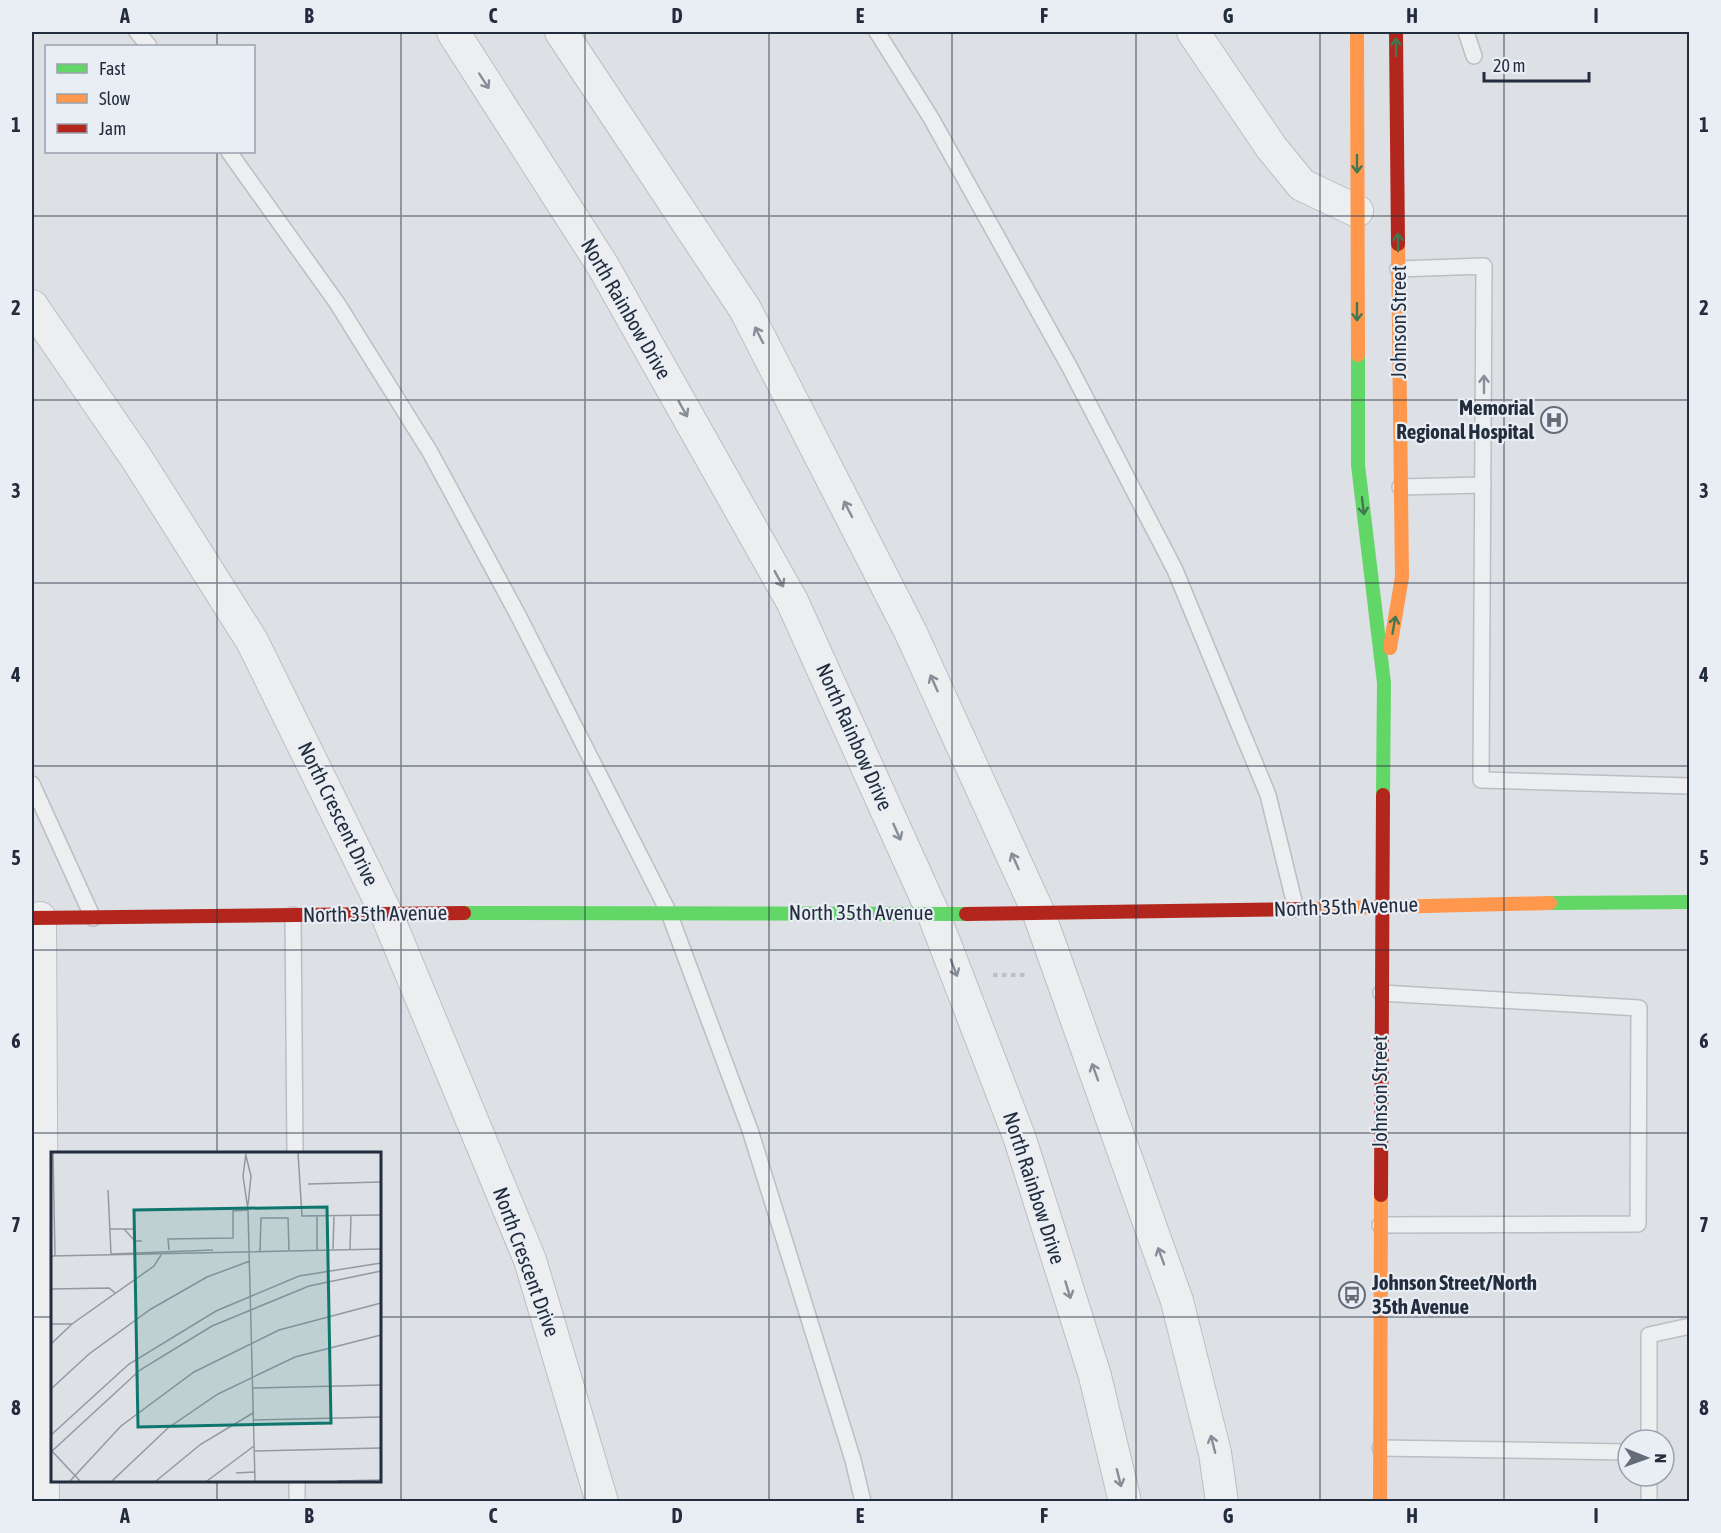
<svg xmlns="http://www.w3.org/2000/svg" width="1721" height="1533" font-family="'Asap Condensed',sans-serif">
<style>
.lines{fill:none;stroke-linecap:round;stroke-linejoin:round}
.lane-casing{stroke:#bbbec2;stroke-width:18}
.street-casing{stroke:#bbbec2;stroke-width:34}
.path{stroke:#bcbec4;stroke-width:4;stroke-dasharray:4.5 4.5;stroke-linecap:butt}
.lane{stroke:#edeef0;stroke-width:15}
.street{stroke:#edeef0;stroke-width:32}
.fast{stroke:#63d668;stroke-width:14}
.slow{stroke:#ff974d;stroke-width:14}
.jam{stroke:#b3261e;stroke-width:14}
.oneway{stroke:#407951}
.oneway2{stroke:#888e97}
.grid{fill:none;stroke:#232d3e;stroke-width:1.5;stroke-opacity:0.55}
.labels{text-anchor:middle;stroke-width:4.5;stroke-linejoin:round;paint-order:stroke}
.street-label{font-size:21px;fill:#232d3e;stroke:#e9eef5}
.poi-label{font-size:21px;font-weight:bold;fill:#232d3e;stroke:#e9eef5;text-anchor:end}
.inset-road{fill:none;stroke:#9398a2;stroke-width:1.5}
.view{fill:#0f766e;fill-opacity:0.15;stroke:#0f766e;stroke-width:3}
.inset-edge{fill:none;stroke:#232d3e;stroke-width:3}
.neatline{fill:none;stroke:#232d3e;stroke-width:2}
.grid-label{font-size:20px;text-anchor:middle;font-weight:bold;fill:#232d3e}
</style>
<rect width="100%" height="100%" fill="#dde0e4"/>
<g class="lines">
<defs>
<g id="lane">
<polyline points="137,32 149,46"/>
<polyline points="877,32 931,118 1069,366 1175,570 1268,795 1296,909"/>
<polyline points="1466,32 1474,56"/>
<polyline points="229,152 337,303 430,452 518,615 669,913 750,1130 853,1460 863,1502"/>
<polyline points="1398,269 1484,266 1481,780 1690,786"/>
<polyline points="1400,487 1483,485"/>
<polyline points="32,784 93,918"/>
<polyline points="293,915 295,1154"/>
<polyline points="1380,1225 1638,1224 1639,1008 1381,993"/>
<polyline points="1649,1440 1649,1335 1690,1326"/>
<polyline points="1380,1448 1628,1452"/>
<polyline points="297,1480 297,1502"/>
<polyline points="1649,1502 1649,1476"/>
</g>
<g id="street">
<polyline points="453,32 603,266 792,601 933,913 1020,1139 1095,1376 1125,1502"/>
<polyline points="561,32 745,309 911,633 1039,914 1177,1301 1215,1453 1222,1502"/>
<polyline points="1193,32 1271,147 1302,185 1357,211"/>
<polyline points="32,306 137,459 252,641 386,913 530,1260 602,1502"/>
<polyline points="40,918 43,1502"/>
</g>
</defs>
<use href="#lane" class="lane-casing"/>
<use href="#street" class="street-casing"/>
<polyline class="path" points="993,975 1025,975"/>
<use href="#lane" class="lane"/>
<use href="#street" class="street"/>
<g class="fast">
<polyline points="1358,355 1358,465 1384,683 1383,795"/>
<polyline points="1550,903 1690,902"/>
<polyline points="464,913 966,914"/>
</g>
<g class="slow">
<polyline points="1357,32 1358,355"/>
<polyline points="1390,648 1402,577 1398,244"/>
<polyline points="1305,909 1550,903"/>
<polyline points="1380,1502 1381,1195"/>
</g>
<g class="jam">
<polyline points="1396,32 1398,244"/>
<polyline points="966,914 1305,909"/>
<polyline points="32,918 464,913"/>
<polyline points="1381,1195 1383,795"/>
</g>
</g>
<defs><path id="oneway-shaft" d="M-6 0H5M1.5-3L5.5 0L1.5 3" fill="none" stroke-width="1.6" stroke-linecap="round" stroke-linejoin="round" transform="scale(1.5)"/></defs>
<g class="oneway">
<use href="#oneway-shaft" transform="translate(1396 47) rotate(-91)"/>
<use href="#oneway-shaft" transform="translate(1357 164) rotate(90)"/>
<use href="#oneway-shaft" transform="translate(1398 242) rotate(-90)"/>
<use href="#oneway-shaft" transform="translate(1357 312) rotate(90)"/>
<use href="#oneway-shaft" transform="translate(1363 506) rotate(83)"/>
<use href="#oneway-shaft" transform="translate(1394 625) rotate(-80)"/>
</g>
<g class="oneway2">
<use href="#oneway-shaft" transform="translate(484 81) rotate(57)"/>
<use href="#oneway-shaft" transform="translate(759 335) rotate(-117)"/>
<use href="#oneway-shaft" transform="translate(1484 384) rotate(-90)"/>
<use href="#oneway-shaft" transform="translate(683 409) rotate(61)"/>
<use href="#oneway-shaft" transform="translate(848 509) rotate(-117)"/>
<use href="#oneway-shaft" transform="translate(779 579) rotate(61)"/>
<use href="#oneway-shaft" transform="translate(934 683) rotate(-114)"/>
<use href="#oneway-shaft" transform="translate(897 832) rotate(66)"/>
<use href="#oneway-shaft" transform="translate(1015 861) rotate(-114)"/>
<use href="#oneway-shaft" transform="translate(954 968) rotate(69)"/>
<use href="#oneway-shaft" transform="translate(1095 1072) rotate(-110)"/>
<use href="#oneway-shaft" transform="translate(1161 1256) rotate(-110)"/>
<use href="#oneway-shaft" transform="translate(1068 1290) rotate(73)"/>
<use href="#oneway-shaft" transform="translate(1213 1444) rotate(-104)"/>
<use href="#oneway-shaft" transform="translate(1119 1478) rotate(76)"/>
</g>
<path class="grid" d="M217,32V46M401,32V1502M585,32V1502M769,32V1502M952,32V1502M1136,32V1502M1320,32V1502M1504,32V1502M217,152V1154M32,216H1690M32,400H1690M32,583H1690M32,766H1690M32,950H1690M32,1133H1690M32,1317H52M380,1317H1690M217,1480V1502"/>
<defs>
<symbol id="hospital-ring" viewBox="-11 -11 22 22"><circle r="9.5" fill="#e9eef5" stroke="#646c78" stroke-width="1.5"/><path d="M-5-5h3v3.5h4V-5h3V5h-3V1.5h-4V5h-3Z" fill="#646c78"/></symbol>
<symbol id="bus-ring" viewBox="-11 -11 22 22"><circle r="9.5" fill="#e9eef5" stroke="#646c78" stroke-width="1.5"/><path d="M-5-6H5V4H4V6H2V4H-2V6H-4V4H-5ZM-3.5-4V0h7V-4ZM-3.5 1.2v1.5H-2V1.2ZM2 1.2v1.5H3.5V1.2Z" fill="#646c78"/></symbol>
</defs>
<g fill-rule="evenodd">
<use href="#hospital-ring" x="1539" y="405" width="30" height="30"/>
<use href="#bus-ring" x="1337" y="1280" width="30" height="30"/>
</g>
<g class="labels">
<g class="street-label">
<text transform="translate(626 309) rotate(60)" y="7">North Rainbow Drive</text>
<text transform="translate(1399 322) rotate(-90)" y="7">Johnson Street</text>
<text transform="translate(854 737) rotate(66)" y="7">North Rainbow Drive</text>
<text transform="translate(338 814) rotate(64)" y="7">North Crescent Drive</text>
<text transform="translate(1346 907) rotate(-2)" y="7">North 35th Avenue</text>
<text x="861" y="920">North 35th Avenue</text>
<text transform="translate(375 914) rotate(-1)" y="7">North 35th Avenue</text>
<text transform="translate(1380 1092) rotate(-90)" y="7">Johnson Street</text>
<text transform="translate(1034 1188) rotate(72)" y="7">North Rainbow Drive</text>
<text transform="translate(526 1262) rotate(70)" y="7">North Crescent Drive</text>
</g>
<g class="poi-label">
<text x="1534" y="415">Memorial<tspan x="1534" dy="24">Regional Hospital</tspan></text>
<text x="1372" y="1290" text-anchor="start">Johnson Street/North<tspan x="1372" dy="24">35th Avenue</tspan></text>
</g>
</g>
<g transform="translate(51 1152)">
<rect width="330" height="330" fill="#dde0e4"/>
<path class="inset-road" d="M2,1L4,104M195,1L192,24L197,58L204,329M247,1L251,64L330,63M195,4L200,24L197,53M257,32L330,30M57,38L60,102M266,64V98M59,77H83M73,77L84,89H91M282,97L283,64M299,97L300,63M118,98L117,87L182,86V59L197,58M209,99L210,66H237L238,98M61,102L162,98M0,104L330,97M0,137L58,136L64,141M0,172H21M0,192L21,172L103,114L110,103M201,236L330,233M0,237L38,202L100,157L156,125L199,109M202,268L330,265M0,283L78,212L165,159L248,124L330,111M0,298L29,329M203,299L330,296M0,300L89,218L161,174L258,134L330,119M185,321L203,320M19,329L70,274L143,220L228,178L330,151M61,329L117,276L167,242L244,205L330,183M105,329L150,292L202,261M156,329L203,294M286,329L330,328"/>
<path class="view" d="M276,55L280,271L87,275L83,58Z"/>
<rect width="330" height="330" class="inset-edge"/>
</g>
<rect width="1721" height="1533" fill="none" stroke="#e9eef5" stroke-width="66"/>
<rect x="45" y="45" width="210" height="108" fill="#e9eef5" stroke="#9aa1ac" stroke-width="1.5"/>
<rect x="57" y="64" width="30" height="9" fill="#63d668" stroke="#9aa1ac" stroke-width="1.5"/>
<text x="99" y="75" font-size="18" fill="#232d3e">Fast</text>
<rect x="57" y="94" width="30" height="9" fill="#ff974d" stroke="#9aa1ac" stroke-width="1.5"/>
<text x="99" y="105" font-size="18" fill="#232d3e">Slow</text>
<rect x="57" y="124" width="30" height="9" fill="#b3261e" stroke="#9aa1ac" stroke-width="1.5"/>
<text x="99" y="135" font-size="18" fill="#232d3e">Jam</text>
<g transform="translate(1646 1458) rotate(91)"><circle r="28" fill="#e9eef5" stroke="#9aa1ac" stroke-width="1.5"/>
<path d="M0-4.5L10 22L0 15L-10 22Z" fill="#646c78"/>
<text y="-9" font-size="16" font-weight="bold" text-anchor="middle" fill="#232d3e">N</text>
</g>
<path d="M1484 72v9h105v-9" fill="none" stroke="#232d3e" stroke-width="3"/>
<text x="1493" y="72" font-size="18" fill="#232d3e" stroke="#e9eef5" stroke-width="4.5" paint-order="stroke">20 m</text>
<rect x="33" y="33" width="1655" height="1467" class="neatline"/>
<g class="grid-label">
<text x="125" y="23">A</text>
<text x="309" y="23">B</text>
<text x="493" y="23">C</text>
<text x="677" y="23">D</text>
<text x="860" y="23">E</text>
<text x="1044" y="23">F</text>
<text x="1228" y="23">G</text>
<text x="1412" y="23">H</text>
<text x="1596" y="23">I</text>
<text x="16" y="132">1</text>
<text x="1704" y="132">1</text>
<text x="16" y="315">2</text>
<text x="1704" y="315">2</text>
<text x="16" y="498">3</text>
<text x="1704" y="498">3</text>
<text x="16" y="682">4</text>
<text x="1704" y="682">4</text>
<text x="16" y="865">5</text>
<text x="1704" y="865">5</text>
<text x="16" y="1048">6</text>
<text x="1704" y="1048">6</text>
<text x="16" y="1232">7</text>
<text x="1704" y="1232">7</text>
<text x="16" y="1415">8</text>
<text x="1704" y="1415">8</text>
<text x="125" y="1523">A</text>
<text x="309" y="1523">B</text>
<text x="493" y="1523">C</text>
<text x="677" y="1523">D</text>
<text x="860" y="1523">E</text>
<text x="1044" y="1523">F</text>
<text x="1228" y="1523">G</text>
<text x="1412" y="1523">H</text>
<text x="1596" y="1523">I</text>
</g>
</svg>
